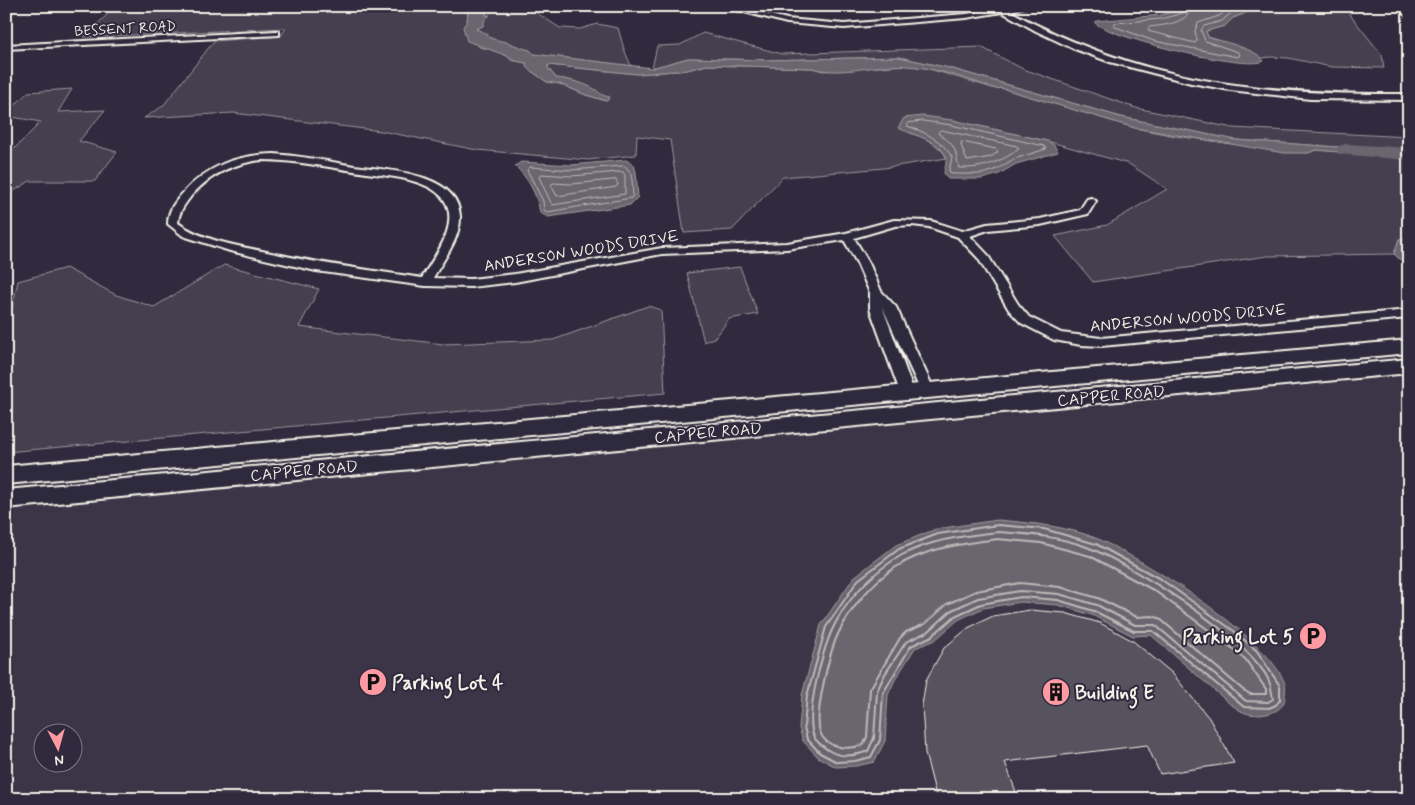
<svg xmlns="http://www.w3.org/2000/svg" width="1415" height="805" font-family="Mynerve,sans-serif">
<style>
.built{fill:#3b3647;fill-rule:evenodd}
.green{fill:#454050;stroke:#9c989c}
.water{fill:#6a6670;stroke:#a19ea0}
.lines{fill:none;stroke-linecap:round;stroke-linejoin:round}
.shore-far1{stroke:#bdb9b8;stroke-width:1}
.shore{stroke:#bdb9b8;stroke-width:2}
.river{fill:#6a6670;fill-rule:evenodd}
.building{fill:#56525f;stroke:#f4f1e8}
.street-casing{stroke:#f4f1e8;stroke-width:4}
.secondary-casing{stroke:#f4f1e8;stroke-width:4}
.street{fill:#2f2a3d;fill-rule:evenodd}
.secondary{fill:#2f2a3d;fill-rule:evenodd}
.labels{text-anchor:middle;stroke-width:4;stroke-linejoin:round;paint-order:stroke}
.far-street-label{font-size:14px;fill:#f4f1e8;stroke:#2f2a3d}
.street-label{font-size:16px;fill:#f4f1e8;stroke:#2f2a3d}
.near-poi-label{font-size:19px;font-weight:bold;fill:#f4f1e8;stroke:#2f2a3d;text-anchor:start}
</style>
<rect width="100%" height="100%" fill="#2f2a3d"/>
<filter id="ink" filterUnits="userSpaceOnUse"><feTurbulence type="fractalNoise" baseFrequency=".02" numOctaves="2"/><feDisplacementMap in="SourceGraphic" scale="10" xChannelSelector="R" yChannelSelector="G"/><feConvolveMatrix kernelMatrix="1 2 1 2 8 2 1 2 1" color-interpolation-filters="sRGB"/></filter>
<g filter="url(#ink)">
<path class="built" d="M1409,367V799H6V500ZM42,732H72V762H42Z"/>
<g class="green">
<path d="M112,6H460L459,8L468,13L467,21L479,47C489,49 504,51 511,60L526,63L527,68L547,82L560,84L586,95L606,101C593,89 573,79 556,78L548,68V65L638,74L687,70L707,65L812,68L823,71L906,65L926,68L996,89L1001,88L1135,128L1175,136L1308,153L1316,150L1387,156L1382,150L1236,140L1121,117L949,68L899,57L765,60L688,58L652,68L657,46L680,45L703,33L782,54L981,47L1023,69L1136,108L1233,128L1409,137V238L1399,239L1394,254L1267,256L1093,282L1055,236L1107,225L1167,189L1129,164L1047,141L952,120L910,133C924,137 939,144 947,158L884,168L783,177L732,230L684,233L670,140L637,136L636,155L588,160L477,150L381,131L233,113L144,118L163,106L214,41L281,36L286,28L84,37L114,8Z"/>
<path d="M485,6H526L560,28L580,29L597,24L618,28L624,49L631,66L533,54L511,45L510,43C501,43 494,40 487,36L488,34L475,29L486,15Z"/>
<polygon points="1291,6 1317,6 1347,11 1382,55 1384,68 1332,67 1288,58 1271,57 1262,58 1245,49 1208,37 1206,31 1224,26 1233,18 1256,9 1267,10"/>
<polygon points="72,89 58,112 105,110 79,141 117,152 95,181 30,181 6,196 6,157 41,122 6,116 6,114 28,92"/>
<polygon points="224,265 319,289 299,327 443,344 553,340 648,306 661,310 665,393 6,452 6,313 12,308 18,281 66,268 116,295 154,307"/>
<polygon points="740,267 758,314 729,319 716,337 704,342 687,273"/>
</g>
<g class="water">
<path d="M460,6H485L486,15H490L485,19L483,26L476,29L488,34L487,36C495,41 501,40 509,43C516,45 521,48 530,50L534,54L652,68L688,58L765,60L899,57L949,68L1121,117L1236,140L1382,150L1388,156L1316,150L1308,153H1284L1135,128L1001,88L996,89C967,79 937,68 907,66C875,63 844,77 812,68L707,65L687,70L638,74L548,65V68L556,78C568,79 585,83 596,90C601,94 603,96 610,97L607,101L586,95L560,84L547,82L527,68L526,63L511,60L510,57L467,41L463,27L467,21L468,13L459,9Z"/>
<path d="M1190,6L1255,7L1256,9L1233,18L1225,26L1206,31L1208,37C1223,42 1255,48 1264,61C1244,71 1113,38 1095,23L1096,21L1161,15Z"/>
<path d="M923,116L952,120L1047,141L1054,145L1058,152L1016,164L999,174L982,179H948L944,173C945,168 947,161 946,157C941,141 911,134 898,128L904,118Z"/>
<path d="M626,160L634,165L636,172L638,197L630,205L548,217L540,213C537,194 528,178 515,166L521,162L571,165Z"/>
<polygon points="1409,238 1409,268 1394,254 1399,239"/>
<path d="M998,520C1031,523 1067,526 1098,539C1143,559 1270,638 1285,684C1286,688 1285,692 1285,696C1285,715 1257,718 1243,712C1238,710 1234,706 1230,704L1151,635L1133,636L1092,615L1058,605L1021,602L983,608L958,620L935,640L915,648L895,680L888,695L885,741L874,762L856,766L836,767L818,757L803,741L799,728L802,695L821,625L854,577L896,545L936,529Z"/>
</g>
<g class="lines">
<g class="shore-far1">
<polyline points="1186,6 1183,13 1161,19 1115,23 1113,26 1154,41 1238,57 1240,55 1238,52 1205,41 1201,30 1204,26 1222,21 1231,13 1249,6"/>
<path d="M1193,6C1187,24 1165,25 1149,27L1148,31L1195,43L1197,40L1195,31L1198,23L1219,16L1232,6"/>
<path d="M923,121L951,125L1044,146L1046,149L1014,159L997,169L982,174H952L949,171L952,157C942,140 925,132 907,126L909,123Z"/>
<path d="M941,130L1017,146L1019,149C1001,162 982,169 959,168C954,147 957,147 938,133Z"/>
<polygon points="962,142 996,149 998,152 991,157 967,161 961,145"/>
<path d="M625,166C634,174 632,185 633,196L631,198L547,212L544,210L543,201L527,170L530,167L571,170Z"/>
<polygon points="623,172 625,175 625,194 552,205 539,177 541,174 571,176"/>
<polygon points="616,180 618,185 616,187 557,196 551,185 553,183 571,184"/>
</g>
<g class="shore">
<polygon points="998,525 1044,529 1096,544 1162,580 1234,631 1257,651 1280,686 1280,700 1276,705 1269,708 1244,707 1153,631 1134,631 1094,611 1058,600 1021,597 981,604 955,616 932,636 911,646 883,693 880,740 871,757 855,761 837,762 820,753 807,739 804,727 807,696 826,627 858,580 899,549 938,534"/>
<path d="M998,532C1027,534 1056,536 1084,546C1127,561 1251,639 1269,681C1271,686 1272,693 1273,699L1268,702L1246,701L1155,625H1135L1097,605L1059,594L1020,591L978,598L952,610L929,631L906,642L885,674L877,691L874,738L868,751C855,756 840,758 828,750C823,746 817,743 814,737C804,714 824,644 836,622C850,596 875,570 902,555C931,539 966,536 998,532Z"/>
<path d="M998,539L1041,543L1090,556L1155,591L1225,642L1246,660L1266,689V694H1250L1242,689L1159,618L1152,616L1137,617L1098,598L1060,587L1020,583L976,591L947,604L925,624L906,632L900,638L870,689L867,737L863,745C849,750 826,749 820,732C814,713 830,650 839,632C852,607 872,582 896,567C927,547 963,544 998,539Z"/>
</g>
<polygon class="river" points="1346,144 1409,148 1409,160 1339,154 1336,150 1339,146"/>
</g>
<polygon class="building" points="1030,610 1065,613 1100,623 1133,641 1172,673 1209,718 1234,763 1160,774 1147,745 1005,762 1016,792 964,799 937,799 925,753 922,705 926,680 944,648 968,628 993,616"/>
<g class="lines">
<defs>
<g id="street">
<path d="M721,6H735L787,19L844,24L966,14L1010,6H1028L1010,11C1141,83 1262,95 1409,94V100L1310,99L1230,90L1191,83L1110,62L1072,48L1036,31L1002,12L966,18L844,28L787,23Z"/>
<polygon points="1397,6 1405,6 1409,11 1409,19"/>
<polygon points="276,31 279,31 279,35 6,49 6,45"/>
<path d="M274,154C301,156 328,161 354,166C385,170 458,172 460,216C461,238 443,260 433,278L471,279L515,274L662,248L787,243L846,233L894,220L931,221L962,231L987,224L1040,219L1080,210L1087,199L1091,198L1096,201L1088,214L1040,225L988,230L970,236L987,254L1018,304L1029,317L1061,333L1101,338L1409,310V318L1101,346L1081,345L1054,340L1021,323L1009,310L978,258L958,237L929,227L912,225L895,226L854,238L869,263L881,291L896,307L934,390L932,394H922L882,306L914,392L912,396H902L900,392L870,309V293L857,263L844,240L787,249L662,254L515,282L471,287L425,286L316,271L230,251L183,236L168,224C168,211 174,203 182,194C208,165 237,155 274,154ZM261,160C294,160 327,167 360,172C378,175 398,176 416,182C429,186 444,194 448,208C455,232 433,258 422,278C368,270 315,263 262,251C233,245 202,240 178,223C179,211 185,204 192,195C211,174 232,164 261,160Z"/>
</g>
<g id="secondary">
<polygon points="1409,340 1409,353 6,484 6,466"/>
<polygon points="1409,359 1409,373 6,508 6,490"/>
</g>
</defs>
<use href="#street" class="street-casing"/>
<use href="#secondary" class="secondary-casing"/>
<use href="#street" class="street"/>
<use href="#secondary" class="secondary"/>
</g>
</g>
<defs>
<symbol id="parking-disc" viewBox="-11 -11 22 22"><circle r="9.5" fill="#ff9aa2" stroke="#2f2a3d"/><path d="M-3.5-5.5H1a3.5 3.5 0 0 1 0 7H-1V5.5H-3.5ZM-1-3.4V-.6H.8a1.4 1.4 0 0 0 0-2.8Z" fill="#111"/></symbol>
<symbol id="building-disc" viewBox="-11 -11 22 22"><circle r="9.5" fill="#ff9aa2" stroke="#2f2a3d"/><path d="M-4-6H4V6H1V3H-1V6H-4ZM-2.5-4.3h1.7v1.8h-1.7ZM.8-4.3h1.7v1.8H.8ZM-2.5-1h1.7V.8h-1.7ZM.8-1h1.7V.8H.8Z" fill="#111"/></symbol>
</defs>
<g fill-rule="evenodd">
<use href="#parking-disc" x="1297" y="620" width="32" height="32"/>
<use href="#parking-disc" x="357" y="666" width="32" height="32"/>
<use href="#building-disc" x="1040" y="676" width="32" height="32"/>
</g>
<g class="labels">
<g class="far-street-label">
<text transform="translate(125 28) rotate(-3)" y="5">BESSENT ROAD</text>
</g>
<g class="street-label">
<text transform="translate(581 250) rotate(-9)" y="6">ANDERSON WOODS DRIVE</text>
<text transform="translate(1188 317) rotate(-5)" y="6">ANDERSON WOODS DRIVE</text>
<text transform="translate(1111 395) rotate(-5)" y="6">CAPPER ROAD</text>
<text transform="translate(708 432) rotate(-5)" y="6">CAPPER ROAD</text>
<text transform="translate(304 470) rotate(-5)" y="6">CAPPER ROAD</text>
</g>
<g class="near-poi-label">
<text x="1294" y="643" text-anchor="end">Parking Lot 5</text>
<text x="392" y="689">Parking Lot 4</text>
<text x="1075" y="699">Building E</text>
</g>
</g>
<rect width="1415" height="805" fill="none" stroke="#2f2a3d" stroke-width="25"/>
<rect x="12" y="12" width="1390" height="780" fill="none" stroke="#f4f1e8" stroke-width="2" filter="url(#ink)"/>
<g transform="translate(58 748) rotate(174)"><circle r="24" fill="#2f2a3d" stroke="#7e7a81"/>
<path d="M0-4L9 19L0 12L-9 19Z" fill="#ff9aa2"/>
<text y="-8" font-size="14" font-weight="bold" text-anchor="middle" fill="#f4f1e8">N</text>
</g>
</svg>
